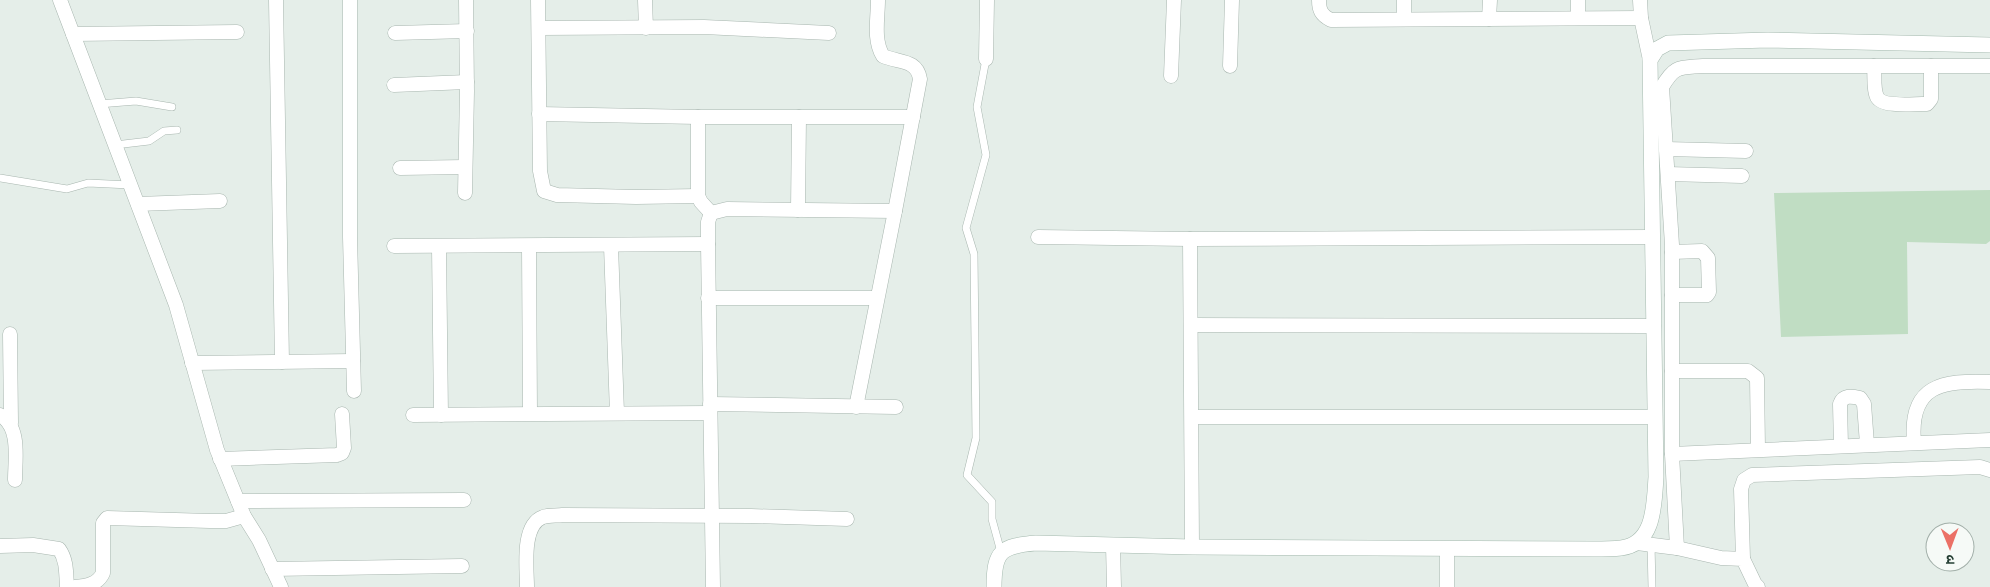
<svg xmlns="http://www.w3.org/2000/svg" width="1990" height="587" font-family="'DM Sans','Noto Sans Devanagari',sans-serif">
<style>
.green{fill:#c0ddc3}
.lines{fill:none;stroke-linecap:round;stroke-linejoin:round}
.lane-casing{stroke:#a8b6af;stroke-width:8}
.street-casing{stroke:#a8b6af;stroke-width:15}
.secondary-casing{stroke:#a4b9ae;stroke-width:16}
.lane{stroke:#fff;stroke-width:7}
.street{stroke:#fff;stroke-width:14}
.secondary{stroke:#fff;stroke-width:15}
</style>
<rect width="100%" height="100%" fill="#e5eee9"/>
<polygon class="green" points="1990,190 1990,241 1986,244 1907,242 1908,334 1781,337 1774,193"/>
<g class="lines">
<defs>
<g id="lane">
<polyline points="986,59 977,107 986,155 966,228 974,254 976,438 967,475 992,502 992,519 1001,552"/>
<polyline points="99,104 136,101 172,107"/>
<polyline points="115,145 149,141 164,131 177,130"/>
<polyline points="0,178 67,189 88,183 130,185"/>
<polyline points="1651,544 1652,587"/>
</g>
<g id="street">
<polyline points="60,0 176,305 217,450 244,516 259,540 281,587"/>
<polyline points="276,0 282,362"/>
<polyline points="350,0 350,237 354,391"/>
<polyline points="538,0 540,171 544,191 557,195 636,197 698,196"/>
<polyline points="645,0 646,28"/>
<path d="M1319,0C1319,10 1321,15 1331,20L1641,18"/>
<polyline points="1578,0 1578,18"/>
<polyline points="1640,0 1641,18 1650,60"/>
<polyline points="1404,19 1404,0"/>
<polyline points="1489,19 1490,0"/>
<polyline points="539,28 704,27 829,33"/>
<polyline points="395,33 467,31"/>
<polyline points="73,34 237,32"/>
<polyline points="986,59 987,0"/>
<polyline points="1230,66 1232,0"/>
<path d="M1874,66C1875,75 1873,89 1877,97C1882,107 1912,104 1922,104H1927L1931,99V66"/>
<polyline points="1171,76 1174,0"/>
<polyline points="394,85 467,82"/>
<polyline points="539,114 698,117"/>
<polyline points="1666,149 1746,151"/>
<polyline points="400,168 465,167"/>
<polyline points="1668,174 1742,176"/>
<polyline points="465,193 467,91 466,0"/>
<polyline points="138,204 220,201"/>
<polyline points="798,210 799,117"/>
<polyline points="711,213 708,222 708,244 713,587"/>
<polyline points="711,213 701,202 698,196 698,117 913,117"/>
<polyline points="711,213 727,209 895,211"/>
<polyline points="1038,237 1190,239 1652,237"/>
<polyline points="1190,239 1192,547"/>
<polyline points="394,246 708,244"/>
<polyline points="529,246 530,413"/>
<polyline points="611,246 617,413"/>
<polyline points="439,247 441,415"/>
<polyline points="1672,295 1707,295 1709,292 1708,258 1702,251 1672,252"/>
<polyline points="708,298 877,298"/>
<polyline points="1191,325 1654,326"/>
<polyline points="10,334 11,423"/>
<polyline points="192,363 353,361"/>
<polyline points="1672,371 1748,371 1757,378 1758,449"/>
<polyline points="710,404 896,407"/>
<path d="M856,407L895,211L920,79C917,59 899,63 883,56C873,40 878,18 878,0"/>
<path d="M0,415C21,427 15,459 15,480"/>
<polyline points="413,415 710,413"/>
<polyline points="1192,417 1654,417"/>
<path d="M1914,442C1909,385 1942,380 1990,382"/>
<path d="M1841,446L1840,404C1843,395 1851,396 1860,398L1864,404L1867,444"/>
<polyline points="1672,454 1990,440"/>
<polyline points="220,459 337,455 342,453 344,448 342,414"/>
<polyline points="238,501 464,500"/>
<polyline points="1637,543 1677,548 1721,558 1743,559 1755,584 1758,587"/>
<polyline points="1113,545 1114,587"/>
<path d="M0,546L33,545L59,549C67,560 66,573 67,587"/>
<path d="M1677,548L1672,454V245L1662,87C1675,65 1679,68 1703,66H1990"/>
<polyline points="1447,549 1447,587"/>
<polyline points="1743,559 1741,489 1744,480 1752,475 1980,467 1990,470"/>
<polyline points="272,569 462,566"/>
<path d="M75,587C87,586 98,584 103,573V523L107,518L210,521H226L244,516"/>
<path d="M527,587C527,569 521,525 543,517C549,515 557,516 563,515L751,516L847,519"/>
</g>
<path id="secondary" d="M994,587C994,551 1001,546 1036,543L1192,547L1593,549C1602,549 1612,549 1621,548C1655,544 1654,504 1656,477L1650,60L1657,49L1668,43L1768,40L1990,45"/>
</defs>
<use href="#lane" class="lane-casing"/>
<use href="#street" class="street-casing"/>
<use href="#secondary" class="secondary-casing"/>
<use href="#lane" class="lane"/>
<use href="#street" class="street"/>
<use href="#secondary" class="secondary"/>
</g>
<g transform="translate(1950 547) rotate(179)"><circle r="24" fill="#f6faf7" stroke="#a2afa9"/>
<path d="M0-4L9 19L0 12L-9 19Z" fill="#eb7066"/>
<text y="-8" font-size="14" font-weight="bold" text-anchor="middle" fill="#253f34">उ</text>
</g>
</svg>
